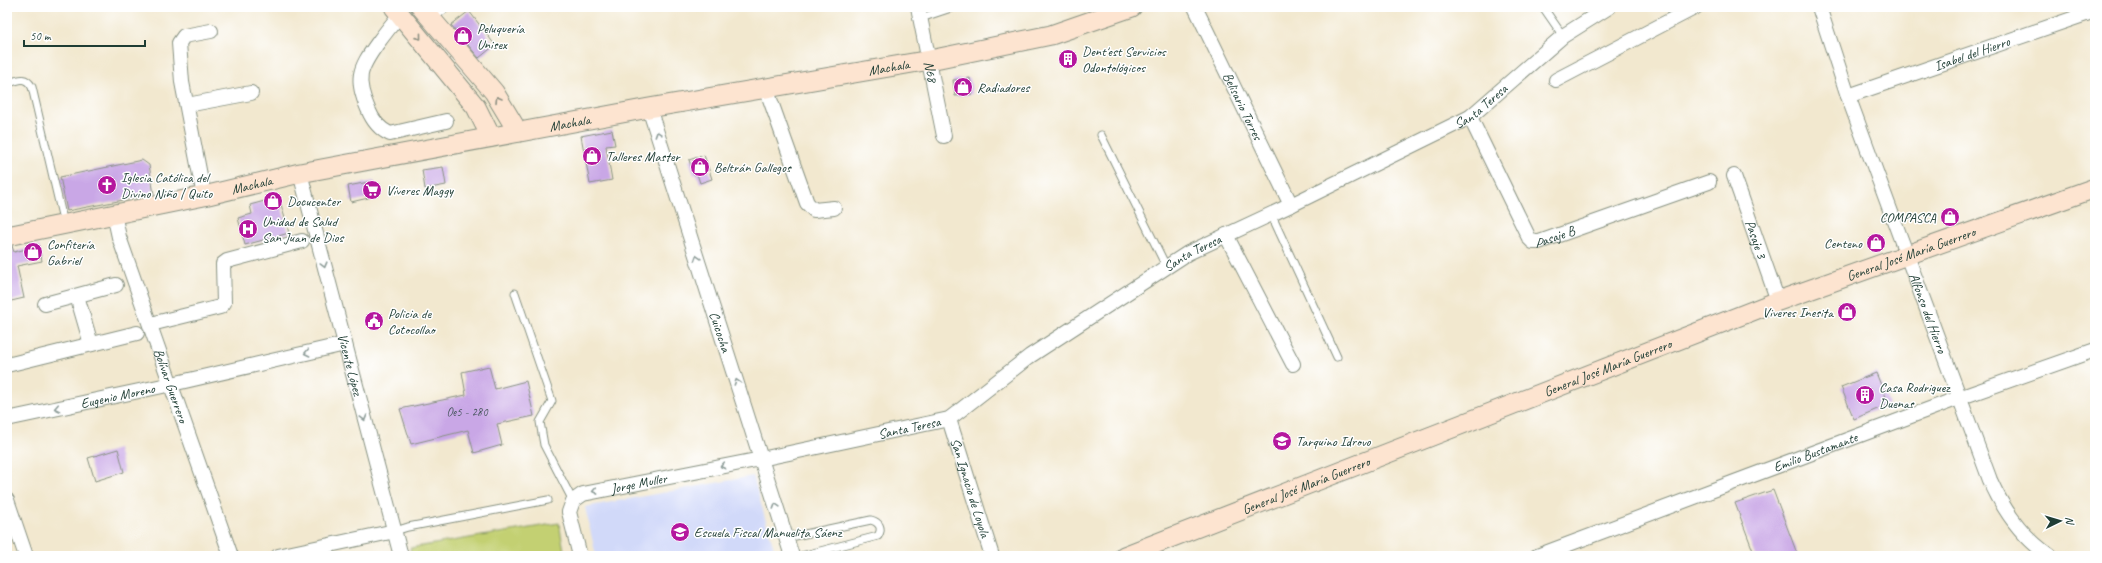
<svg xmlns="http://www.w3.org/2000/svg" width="2102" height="563" font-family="Caveat,sans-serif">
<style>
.built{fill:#d1d9f9}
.green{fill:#c3d072;stroke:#718653}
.building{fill:#c9a7e6}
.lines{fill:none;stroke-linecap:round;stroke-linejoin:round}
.lane-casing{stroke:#889282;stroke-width:9}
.street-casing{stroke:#889282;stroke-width:16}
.secondary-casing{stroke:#889282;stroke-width:21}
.lane{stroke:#fff;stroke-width:7}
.street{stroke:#fff;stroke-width:14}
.secondary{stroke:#fde4d0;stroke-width:19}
.oneway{stroke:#8e9082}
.oneway2{stroke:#8f9e9a}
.labels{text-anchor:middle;stroke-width:3;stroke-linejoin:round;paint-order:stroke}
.number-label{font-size:12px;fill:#4a5860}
.poi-label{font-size:14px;fill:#1f3d34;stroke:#fff;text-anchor:start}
.street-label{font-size:14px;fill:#1f3d34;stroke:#fff}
</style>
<rect width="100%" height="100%" fill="#fff"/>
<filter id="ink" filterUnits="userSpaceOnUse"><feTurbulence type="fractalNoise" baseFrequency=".025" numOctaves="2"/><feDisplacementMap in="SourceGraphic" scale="8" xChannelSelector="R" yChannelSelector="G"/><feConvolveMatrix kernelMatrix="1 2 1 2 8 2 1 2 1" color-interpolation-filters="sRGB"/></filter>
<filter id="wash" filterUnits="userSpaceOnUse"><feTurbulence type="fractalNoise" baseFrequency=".012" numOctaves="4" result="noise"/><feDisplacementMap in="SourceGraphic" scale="16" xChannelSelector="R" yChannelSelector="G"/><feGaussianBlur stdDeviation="0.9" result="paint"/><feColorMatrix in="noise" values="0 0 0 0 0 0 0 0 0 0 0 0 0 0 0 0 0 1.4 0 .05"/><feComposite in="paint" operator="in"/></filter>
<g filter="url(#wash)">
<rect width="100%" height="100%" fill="#f2e8cf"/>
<polygon class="built" points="753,476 776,556 596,556 585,507"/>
<polygon class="green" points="559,523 565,556 412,556 410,548"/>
<g id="blocks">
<g class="building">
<polygon points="469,11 495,45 479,58 451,25"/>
<polygon points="970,78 972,94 955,96 953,80"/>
<polygon points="612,130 615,145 606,146 612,180 590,184 581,136"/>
<polygon points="704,155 712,179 700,183 697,174 694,175 689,160"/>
<polygon points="142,160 149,165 154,194 67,211 60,177"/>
<polygon points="443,167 446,185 425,189 422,170"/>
<polygon points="374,181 377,196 351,202 348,186"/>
<polygon points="279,197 289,233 245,245 238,218 252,214 250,205"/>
<polygon points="12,246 14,252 39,246 42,261 17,266 24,298 7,302 7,247"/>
<polygon points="489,366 495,389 526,381 534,416 497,424 502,445 474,453 468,430 411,444 400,409 466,395 462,372"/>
<polygon points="1876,373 1889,404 1854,419 1841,387"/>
<polygon points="118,449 124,472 95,481 88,458"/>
<polygon points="1773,490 1798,556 1755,556 1735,503"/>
</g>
</g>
</g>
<g filter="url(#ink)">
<use href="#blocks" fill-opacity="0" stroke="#889282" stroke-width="1"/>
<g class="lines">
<defs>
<g id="lane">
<polyline points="1543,7 1563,36"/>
<polyline points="921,18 954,7"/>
<path d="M7,84C18,80 25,75 32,87L64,224"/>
<polyline points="1101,135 1166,266"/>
<polyline points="1271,214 1337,357"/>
<polyline points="515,293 552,401 540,422 544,445 573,501"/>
<polyline points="395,531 408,527 548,500"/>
<path d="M786,538L871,520C879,522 883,528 878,536L801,556"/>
</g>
<g id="street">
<path id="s1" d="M918,7L944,136"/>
<path id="s2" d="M1195,7L1291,205"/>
<path id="s3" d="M1819,7L1848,96L1990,480C2003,509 2023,538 2050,556"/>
<path d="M400,15C392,24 385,33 377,44C359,69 355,79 368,109C372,119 379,129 390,134L446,121"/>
<polyline points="429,17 442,7"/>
<polyline points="1556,80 1696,7"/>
<polyline points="766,88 807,203 814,210 834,208"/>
<path id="s4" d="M1848,96L2095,11"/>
<polyline points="187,105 251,93"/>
<path id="s5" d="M649,108L792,556"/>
<path id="s6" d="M1470,117L1529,238L1533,242H1539L1709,182"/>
<path id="s7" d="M300,173L401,556"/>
<path id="s8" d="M1734,176L1778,301"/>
<polyline points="204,196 182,82 179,43 184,36 211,31"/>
<path id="s9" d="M114,214L119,237L231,556"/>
<polyline points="1226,235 1293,364"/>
<polyline points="77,296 91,344"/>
<polyline points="45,304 116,285"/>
<polyline points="151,324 220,307 224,303 223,264 227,261 302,241"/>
<polyline points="7,365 137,333"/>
<path id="s10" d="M7,419L172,384L345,344"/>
<path id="s11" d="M949,419L992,556"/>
<polyline points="7,500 26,556"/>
<polyline points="278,556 395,531"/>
<path id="s12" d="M580,556L569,512L573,501L583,494L761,459L949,419L1030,356L1188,253L1291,205L1470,117L1563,36L1609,7"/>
<path id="s13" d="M1537,556L1959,398L2095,350"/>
</g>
<g id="secondary">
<polyline points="394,7 476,107 491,137"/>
<polyline points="421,7 494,92 518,132"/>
<path id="s14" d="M7,236L204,196L300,173L649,108L930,60L1051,35L1132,7"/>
<path id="s15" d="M1124,556L1778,301L2095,188"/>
</g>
</defs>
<use href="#lane" class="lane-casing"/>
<use href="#street" class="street-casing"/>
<use href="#secondary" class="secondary-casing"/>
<use href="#lane" class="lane"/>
<use href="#street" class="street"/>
<use href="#secondary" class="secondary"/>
</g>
<defs><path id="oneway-chevron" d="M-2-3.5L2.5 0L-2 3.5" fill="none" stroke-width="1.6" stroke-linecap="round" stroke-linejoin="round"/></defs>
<g class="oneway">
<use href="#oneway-chevron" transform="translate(419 37) rotate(51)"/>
<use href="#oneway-chevron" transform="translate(498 99) rotate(-121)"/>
</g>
<g class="oneway2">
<use href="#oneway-chevron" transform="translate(658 134) rotate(-108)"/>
<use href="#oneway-chevron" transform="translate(697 258) rotate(-108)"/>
<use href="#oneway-chevron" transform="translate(324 265) rotate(75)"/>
<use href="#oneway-chevron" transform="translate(307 353) rotate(167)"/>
<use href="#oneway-chevron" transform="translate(737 382) rotate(-108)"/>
<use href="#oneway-chevron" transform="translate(57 408) rotate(168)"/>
<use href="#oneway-chevron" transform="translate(364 418) rotate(75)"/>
<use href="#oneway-chevron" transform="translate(723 466) rotate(169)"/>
<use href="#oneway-chevron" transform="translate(595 491) rotate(169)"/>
<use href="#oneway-chevron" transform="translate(776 506) rotate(-107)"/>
</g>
</g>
<defs>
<symbol id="shop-disc" viewBox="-11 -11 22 22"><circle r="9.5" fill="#b5179e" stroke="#fff"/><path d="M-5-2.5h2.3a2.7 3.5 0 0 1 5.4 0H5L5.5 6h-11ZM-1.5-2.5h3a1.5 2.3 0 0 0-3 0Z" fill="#fff"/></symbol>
<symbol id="building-disc" viewBox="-11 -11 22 22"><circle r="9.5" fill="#b5179e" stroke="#fff"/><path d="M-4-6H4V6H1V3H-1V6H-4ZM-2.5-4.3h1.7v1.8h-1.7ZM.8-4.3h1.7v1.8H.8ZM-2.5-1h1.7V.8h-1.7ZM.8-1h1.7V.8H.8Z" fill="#fff"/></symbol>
<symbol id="church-disc" viewBox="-11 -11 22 22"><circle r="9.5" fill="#b5179e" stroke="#fff"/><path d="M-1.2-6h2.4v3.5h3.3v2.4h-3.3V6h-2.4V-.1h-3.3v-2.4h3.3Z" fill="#fff"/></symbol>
<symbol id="supermarket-disc" viewBox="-11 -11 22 22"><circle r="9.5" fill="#b5179e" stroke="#fff"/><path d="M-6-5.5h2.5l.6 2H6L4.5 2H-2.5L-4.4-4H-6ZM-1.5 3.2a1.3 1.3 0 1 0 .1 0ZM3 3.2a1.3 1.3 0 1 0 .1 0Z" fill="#fff"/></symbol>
<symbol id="hospital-disc" viewBox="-11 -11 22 22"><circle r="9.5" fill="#b5179e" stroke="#fff"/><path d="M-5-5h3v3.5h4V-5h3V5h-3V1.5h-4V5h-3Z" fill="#fff"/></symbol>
<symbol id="civic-disc" viewBox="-11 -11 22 22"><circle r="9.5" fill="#b5179e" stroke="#fff"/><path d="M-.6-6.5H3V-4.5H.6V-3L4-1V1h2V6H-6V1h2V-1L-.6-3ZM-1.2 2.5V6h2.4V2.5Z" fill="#fff"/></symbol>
<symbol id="school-disc" viewBox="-11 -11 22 22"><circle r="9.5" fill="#b5179e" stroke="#fff"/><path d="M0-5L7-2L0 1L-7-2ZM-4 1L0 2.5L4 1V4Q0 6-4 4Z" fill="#fff"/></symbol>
</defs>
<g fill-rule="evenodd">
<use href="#shop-disc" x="452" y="25" width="22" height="22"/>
<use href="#building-disc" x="1057" y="48" width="22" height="22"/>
<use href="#shop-disc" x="952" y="76" width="22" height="22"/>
<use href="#shop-disc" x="581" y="145" width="22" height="22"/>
<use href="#shop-disc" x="689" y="156" width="22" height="22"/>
<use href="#church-disc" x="96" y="174" width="22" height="22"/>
<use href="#supermarket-disc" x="361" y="179" width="22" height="22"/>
<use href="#shop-disc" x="262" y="190" width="22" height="22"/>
<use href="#shop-disc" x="1939" y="206" width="22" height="22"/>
<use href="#hospital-disc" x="237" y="218" width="22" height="22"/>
<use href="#shop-disc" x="1865" y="232" width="22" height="22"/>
<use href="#shop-disc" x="22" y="241" width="22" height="22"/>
<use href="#shop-disc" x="1836" y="301" width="22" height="22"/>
<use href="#civic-disc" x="363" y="310" width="22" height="22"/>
<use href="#building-disc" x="1854" y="384" width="22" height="22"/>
<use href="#school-disc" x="1271" y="430" width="22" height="22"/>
<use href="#school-disc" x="669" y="521" width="22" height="22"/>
</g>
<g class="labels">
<g class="number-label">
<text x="467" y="416">Oe5 - 280</text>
</g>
<g class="poi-label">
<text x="477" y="33">Peluquería<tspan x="477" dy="16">Unisex</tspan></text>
<text x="1082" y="56">Dent'est Servicios<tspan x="1082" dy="16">Odontológicos</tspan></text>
<text x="977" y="92">Radiadores</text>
<text x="606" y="161">Talleres Master</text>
<text x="714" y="172">Beltrán Gallegos</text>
<text x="121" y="182">Iglesia Católica del<tspan x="121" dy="16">Divino Niño | Quito</tspan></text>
<text x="386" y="195">Víveres Maggy</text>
<text x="287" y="206">Docucenter</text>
<text x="1936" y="222" text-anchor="end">COMPASCA</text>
<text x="262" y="226">Unidad de Salud<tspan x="262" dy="16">San Juan de Dios</tspan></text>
<text x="1862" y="248" text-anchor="end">Centeno</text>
<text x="47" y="249">Confitería<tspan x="47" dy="16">Gabriel</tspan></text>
<text x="1833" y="317" text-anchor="end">Viveres Inesita</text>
<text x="388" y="318">Policia de<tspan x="388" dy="16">Cotocollao</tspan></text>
<text x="1879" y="392">Casa Rodriguez<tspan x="1879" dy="16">Duenas</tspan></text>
<text x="1296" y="446">Tarquino Idrovo</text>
<text x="694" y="537">Escuela Fiscal Manuelita Sáenz</text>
</g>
<g class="street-label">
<text dy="5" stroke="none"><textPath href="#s4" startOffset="131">Isabel del Hierro</textPath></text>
<text dy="5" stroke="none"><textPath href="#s14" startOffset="898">Machala</textPath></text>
<text dy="5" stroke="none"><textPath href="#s1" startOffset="66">N68</textPath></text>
<text dy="5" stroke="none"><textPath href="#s12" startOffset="1062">Santa Teresa</textPath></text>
<text dy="5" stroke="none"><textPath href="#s2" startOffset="110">Belisario Torres</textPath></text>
<text dy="5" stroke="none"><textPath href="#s14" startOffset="574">Machala</textPath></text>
<text dy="5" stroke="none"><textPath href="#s14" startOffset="250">Machala</textPath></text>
<text dy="5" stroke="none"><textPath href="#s6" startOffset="163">Pasaje B</textPath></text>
<text dy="5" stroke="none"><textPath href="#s8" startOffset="67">Pasaje 3</textPath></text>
<text dy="5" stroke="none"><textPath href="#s12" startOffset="738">Santa Teresa</textPath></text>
<text dy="5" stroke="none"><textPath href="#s15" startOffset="843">General José María Guerrero</textPath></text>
<text dy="5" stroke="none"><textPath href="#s3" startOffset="325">Alfonso del Hierro</textPath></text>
<text dy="5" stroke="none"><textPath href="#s5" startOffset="235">Cuicocha</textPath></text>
<text dy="5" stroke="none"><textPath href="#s7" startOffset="198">Vicente López</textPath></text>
<text dy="5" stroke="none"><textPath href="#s15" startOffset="519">General José María Guerrero</textPath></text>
<text dy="5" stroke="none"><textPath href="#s9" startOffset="181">Bolívar Guerrero</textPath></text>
<text dy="5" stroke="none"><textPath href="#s10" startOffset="113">Eugenio Moreno</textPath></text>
<text dy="5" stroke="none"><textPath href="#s12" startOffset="402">Santa Teresa</textPath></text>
<text dy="5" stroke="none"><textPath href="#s13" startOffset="297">Emilio Bustamante</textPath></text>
<text dy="5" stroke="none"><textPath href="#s12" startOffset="126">Jorge Muller</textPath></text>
<text dy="5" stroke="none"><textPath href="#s15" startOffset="195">General José María Guerrero</textPath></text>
<text dy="5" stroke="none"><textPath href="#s11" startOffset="72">San Ignacio de Loyola</textPath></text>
</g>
</g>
<rect width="2102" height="563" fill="none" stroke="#fff" stroke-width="24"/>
<g transform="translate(2060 521) rotate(85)" stroke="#ffffff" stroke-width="3" paint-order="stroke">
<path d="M0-3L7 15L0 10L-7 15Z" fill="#1f3d34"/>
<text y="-6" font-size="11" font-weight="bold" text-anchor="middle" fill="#1f3d34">N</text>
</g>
<path d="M24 40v6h121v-6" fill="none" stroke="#1f3d34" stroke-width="2"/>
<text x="30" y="40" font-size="12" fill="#1f3d34" stroke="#ffffff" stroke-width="3" paint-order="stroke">50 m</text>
</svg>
